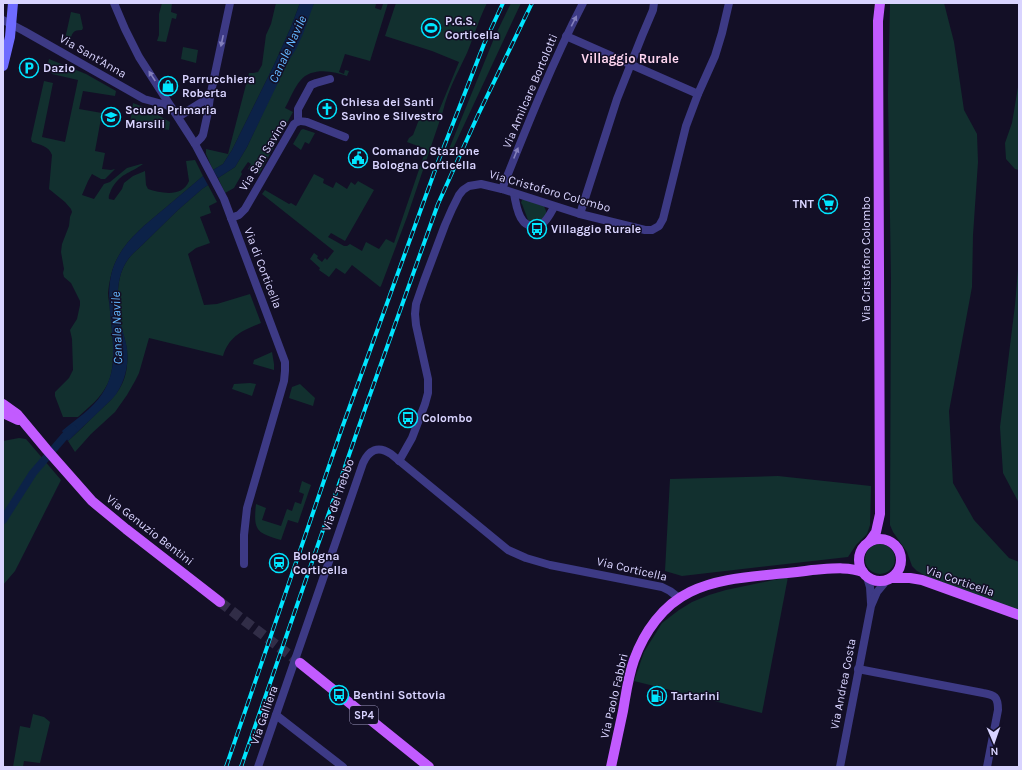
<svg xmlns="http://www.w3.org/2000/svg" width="1022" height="770" font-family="Karla,sans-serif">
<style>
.green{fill:#12302f}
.water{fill:#0c2248}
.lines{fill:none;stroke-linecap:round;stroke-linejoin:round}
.canal{stroke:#0c2248;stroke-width:8}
.primary-tunnel{stroke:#312d47;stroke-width:10;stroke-dasharray:10 5;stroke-linecap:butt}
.street{stroke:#3d3a85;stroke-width:8}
.secondary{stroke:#6f6bff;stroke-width:10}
.primary{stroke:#c25bff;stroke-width:10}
.rail-casing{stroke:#00e5ff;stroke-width:4}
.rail{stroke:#130f26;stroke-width:2.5;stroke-dasharray:8;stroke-linecap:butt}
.oneway{fill:#837fbc}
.labels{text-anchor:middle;stroke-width:3;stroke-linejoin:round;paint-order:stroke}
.shield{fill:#130f26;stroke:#9e99be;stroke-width:1}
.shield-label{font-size:11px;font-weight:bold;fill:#d9d4ff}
.poi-label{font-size:12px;font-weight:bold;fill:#d9d4ff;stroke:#130f26;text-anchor:start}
.street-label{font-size:12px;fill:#d9d4ff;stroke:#130f26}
.water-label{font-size:13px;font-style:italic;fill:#62b6ff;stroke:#130f26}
.neighbourhood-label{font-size:13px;font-weight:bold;fill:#ffd6f0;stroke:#130f26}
</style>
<rect width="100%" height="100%" fill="#130f26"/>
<g class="green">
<polygon points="162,3 172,3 171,12 177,14 176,19 172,18 166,42 157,41 159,35 159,14"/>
<polygon points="276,3 300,3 291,27 274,65 232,150 223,164 213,170 206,154 206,149 228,154 249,73 253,73 258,72 262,65 266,35 271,24"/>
<path d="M314,3H375L376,4L375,8L381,10L383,4H385L386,3H388L370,61L345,54L339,72L344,74L345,70L349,71L347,76C333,71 311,67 300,81C294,88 290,99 285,108L293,112L259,174L248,169L251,164L248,162L241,172L242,174L234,188L225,193L218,178L235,167L247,147Z"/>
<path d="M396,3H487C479,19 474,36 467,53C458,72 448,90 443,111L407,217L381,286L380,287L352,265L345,274L336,268L329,277L319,270L320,268L310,259L314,253L318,256L317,258L322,262L325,258L327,260L334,251L262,194L265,190L289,204L291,203L296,206L314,174L324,179L323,183L333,188L336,182L347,189L351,182L355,185L358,181L374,190L345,241L331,233L328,237L344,246H347L350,244L362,251L366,242L379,249L386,239L394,243L426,149L407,142L409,138L413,135L422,112L436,118L459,62L432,51L385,36Z"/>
<polygon points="511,3 521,3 450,155 447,154 495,36"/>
<polygon points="890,3 944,3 954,42 964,110 977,134 978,162 973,235 972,287 949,411 953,483 974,520 1009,558 1019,562 1019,611 928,577 917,571 912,566 907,552 893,532 890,525 891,279 888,95"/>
<path d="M71,12L80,14L83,28L82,30C73,30 72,33 70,41L65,39Z"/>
<polygon points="183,47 198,50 196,63 181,59"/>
<path d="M49,59L86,74L116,91L115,96L83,91L79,109L102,113L95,151L105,153L102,169L111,170L115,169L105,179H101L92,174L88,181L82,195L94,199L104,184L110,182L127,168L141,164H143C129,174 120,173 111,190C110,194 108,195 109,199L114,200L122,189L124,183L133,176L145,171L146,185L148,189C161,193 182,198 189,181L186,161L195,160L203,176C190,187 177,198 164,209C145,225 125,240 115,263C111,272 109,283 108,293C108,299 110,305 110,311C112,333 117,363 108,383C101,398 89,407 78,417H63L55,396V392L69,378L73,370L72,339L70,330L77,319L80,305V301L71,283L64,277L63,273L64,269L61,252L62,244L69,226L70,217L72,212L71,209L65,202L49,189L52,155C49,146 40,145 32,142L31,139L44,81L53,83L42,137L65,142L78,80L52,74L48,63Z"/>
<polygon points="1019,81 1019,170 1015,169 1006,159 1005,143 1012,123"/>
<polygon points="133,103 146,108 170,122 169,130 130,124"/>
<polygon points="303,129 315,133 309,144 305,142 301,150 293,144 301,130"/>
<path d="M208,185L217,202L209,206L211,213L200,217L210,243L196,248L188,254L204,305L217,304L250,294L261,323C243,330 229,336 223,356L149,338L139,373L135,381L127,395L115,412L91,434L75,452L68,441C78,432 87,423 97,413C105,406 116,396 121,386C127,376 128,361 127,350C126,342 123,334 121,326C116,298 114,268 138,249L178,210L202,189Z"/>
<polygon points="522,200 526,200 544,206 546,211 546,216 540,221 531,222 528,220 522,204 521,203"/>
<polygon points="1019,258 1019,503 1003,473 1000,427 1015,305"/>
<polygon points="272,352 274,364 274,370 253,364 254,360"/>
<polygon points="250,383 256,384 252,396 232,389 234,384"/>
<polygon points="300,384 315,398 313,406 289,398 292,387"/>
<polygon points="19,438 26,439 61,480 15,571 3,585 3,441"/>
<polygon points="778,476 871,486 870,525 867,534 856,545 848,557 682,576 665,571 670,479"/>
<path d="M302,481L311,485L298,523L288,520L281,540C257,533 253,531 256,504L266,508L262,520L281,526L287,509L292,511L295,502L301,504L304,494L299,492Z"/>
<circle cx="880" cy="559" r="15"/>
<polygon points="788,577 762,713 634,681 644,652 662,623 679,610 692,602 709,595 726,590"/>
<polygon points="33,714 44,717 50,722 40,763 24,761 23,767 13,767 20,726 30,728"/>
</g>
<g class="water">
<polygon points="300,3 314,3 303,34 296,49 288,62 247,147 235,167 218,178 213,170 223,164 232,150 274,65 291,27"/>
<path d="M203,176L208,185L202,189L178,210L138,249C114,268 116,298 121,325C123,334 126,341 127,349C129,367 124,385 113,398L68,441L62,431C76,419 92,409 102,394C129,354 97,305 115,263C125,240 145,225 164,209C177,198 190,187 203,176Z"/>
</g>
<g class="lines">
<polyline class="canal" points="3,520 33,473 64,437 73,429"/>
<polyline class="primary-tunnel" points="220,602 300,663"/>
<g class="street">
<polyline points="114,3 125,29 139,57 195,144 224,199 285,362 285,371 284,381 247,508 244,535 244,564"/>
<polyline points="3,20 24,31 144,99 166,105 172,108"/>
<polyline points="566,36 698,94"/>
<polyline points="178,117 210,97"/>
<polyline points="298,121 298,109 311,85 316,83 330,79"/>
<polyline points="195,144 201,138 203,135 208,112 210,97 230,3"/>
<path d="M502,189C527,126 552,63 583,3"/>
<path d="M514,194C516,203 517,214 523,221C525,224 528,225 531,226C544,228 549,216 554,207"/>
<polyline points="580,214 617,99 642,36 653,10 654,3"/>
<path d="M231,218L239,215L245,209L294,124C299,120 301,121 307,122L345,137"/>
<polyline points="399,461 412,438 425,404 428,393 428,379 416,325 415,314 416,304 424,281 445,225 452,209 459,195 463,190 469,186 481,184 502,189 580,214 645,230 652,230 659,226 663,219 686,126 698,94 715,56 722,33 729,3"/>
<polyline points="867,577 870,587 871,603"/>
<path d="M858,669L983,693C995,695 998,697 998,710L987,767"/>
<polyline points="276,715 343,767"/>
<path d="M258,767L363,463C369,450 378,445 391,454L508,550L526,558L550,565L662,587L670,591L679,598"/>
<polyline points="840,767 871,606 877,592 887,580"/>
</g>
<polyline class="secondary" points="3,66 10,37 13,3"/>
<g class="primary">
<polyline points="3,404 17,414 47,450 92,501 126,529 220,602"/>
<polyline points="3,413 18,420"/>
<circle cx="880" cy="560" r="21"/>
<polyline points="869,542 876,532 880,514 878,21 880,3"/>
<polyline points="892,578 910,578 922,580 1019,615"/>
<polyline points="300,663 429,767"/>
<path d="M611,767C615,748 619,729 623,711C626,694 628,677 634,660C644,632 663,605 690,592C716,579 748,577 776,574C788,573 800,572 812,570C829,569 847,566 863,572"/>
</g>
<defs>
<g id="rail">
<polyline points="226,767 342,428 438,162 484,44 503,3"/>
<polyline points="241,767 366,406 438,204 478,115 532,3"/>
</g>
</defs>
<use href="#rail" class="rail-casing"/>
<use href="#rail" class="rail"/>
</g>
<defs><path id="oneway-solid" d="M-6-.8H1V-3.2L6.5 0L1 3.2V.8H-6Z"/></defs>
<g class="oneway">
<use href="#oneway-solid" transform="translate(574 21) rotate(-63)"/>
<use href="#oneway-solid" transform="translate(222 41) rotate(102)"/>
<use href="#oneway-solid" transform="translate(152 76) rotate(-123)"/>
<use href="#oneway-solid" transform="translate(516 153) rotate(-68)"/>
</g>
<defs>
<symbol id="stadium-ring" viewBox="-11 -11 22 22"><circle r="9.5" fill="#130f26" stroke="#00e5ff" stroke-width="1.5"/><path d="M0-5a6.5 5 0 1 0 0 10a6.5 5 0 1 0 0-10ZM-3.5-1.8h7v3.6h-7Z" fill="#00e5ff"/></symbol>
<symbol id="parking-ring" viewBox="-11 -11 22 22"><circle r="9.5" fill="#130f26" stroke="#00e5ff" stroke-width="1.5"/><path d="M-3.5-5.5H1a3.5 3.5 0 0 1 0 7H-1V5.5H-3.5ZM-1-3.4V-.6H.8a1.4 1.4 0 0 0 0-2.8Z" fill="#00e5ff"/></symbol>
<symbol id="shop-ring" viewBox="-11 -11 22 22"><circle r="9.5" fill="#130f26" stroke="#00e5ff" stroke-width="1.5"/><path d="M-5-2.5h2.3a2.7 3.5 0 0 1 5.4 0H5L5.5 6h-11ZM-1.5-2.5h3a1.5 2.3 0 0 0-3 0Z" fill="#00e5ff"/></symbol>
<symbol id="church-ring" viewBox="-11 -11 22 22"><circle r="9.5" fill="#130f26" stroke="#00e5ff" stroke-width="1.5"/><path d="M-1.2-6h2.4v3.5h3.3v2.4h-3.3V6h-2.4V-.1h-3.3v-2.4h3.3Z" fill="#00e5ff"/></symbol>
<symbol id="school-ring" viewBox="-11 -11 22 22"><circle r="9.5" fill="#130f26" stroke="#00e5ff" stroke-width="1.5"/><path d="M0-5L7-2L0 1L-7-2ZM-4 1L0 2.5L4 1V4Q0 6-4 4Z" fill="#00e5ff"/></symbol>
<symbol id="civic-ring" viewBox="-11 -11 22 22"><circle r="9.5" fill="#130f26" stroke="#00e5ff" stroke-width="1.5"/><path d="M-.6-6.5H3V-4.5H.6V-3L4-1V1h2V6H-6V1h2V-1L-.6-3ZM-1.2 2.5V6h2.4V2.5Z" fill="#00e5ff"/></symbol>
<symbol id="supermarket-ring" viewBox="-11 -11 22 22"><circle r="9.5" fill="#130f26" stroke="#00e5ff" stroke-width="1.5"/><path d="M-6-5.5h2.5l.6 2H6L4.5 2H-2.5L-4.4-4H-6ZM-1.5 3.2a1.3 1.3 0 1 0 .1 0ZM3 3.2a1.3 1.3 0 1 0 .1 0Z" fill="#00e5ff"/></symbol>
<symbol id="bus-ring" viewBox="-11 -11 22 22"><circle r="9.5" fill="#130f26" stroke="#00e5ff" stroke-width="1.5"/><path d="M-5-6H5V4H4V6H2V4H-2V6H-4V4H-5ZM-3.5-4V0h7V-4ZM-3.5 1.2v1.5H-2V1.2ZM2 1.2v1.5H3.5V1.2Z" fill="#00e5ff"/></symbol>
<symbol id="station-ring" viewBox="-11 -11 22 22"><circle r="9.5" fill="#130f26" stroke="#00e5ff" stroke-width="1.5"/><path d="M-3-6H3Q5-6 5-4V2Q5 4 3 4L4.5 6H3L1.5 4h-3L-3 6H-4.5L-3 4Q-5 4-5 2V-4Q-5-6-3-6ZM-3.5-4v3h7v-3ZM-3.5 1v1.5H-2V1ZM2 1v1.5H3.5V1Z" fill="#00e5ff"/></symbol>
<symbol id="fuel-ring" viewBox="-11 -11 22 22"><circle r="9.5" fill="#130f26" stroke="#00e5ff" stroke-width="1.5"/><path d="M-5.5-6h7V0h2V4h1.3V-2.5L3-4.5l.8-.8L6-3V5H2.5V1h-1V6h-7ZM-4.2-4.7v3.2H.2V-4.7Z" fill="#00e5ff"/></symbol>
</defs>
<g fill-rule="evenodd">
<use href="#stadium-ring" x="420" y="17" width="22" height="22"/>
<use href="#parking-ring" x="18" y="57" width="22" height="22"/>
<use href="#shop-ring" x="157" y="75" width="22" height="22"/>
<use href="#church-ring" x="316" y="98" width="22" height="22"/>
<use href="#school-ring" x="100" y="106" width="22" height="22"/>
<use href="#civic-ring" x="347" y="147" width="22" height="22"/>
<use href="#supermarket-ring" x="817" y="193" width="22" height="22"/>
<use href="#bus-ring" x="526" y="218" width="22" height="22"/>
<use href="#bus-ring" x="397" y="407" width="22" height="22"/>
<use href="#station-ring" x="268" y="552" width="22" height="22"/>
<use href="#bus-ring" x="328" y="684" width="22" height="22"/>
<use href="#fuel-ring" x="646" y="685" width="22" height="22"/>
</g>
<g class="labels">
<rect class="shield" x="350" y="706" width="28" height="18" rx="3"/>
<g class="shield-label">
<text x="364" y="719">SP4</text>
</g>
<g class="poi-label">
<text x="445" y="25">P.G.S.<tspan x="445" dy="14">Corticella</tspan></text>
<text x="43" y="72">Dazio</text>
<text x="182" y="83">Parrucchiera<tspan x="182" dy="14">Roberta</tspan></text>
<text x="341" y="106">Chiesa dei Santi<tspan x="341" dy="14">Savino e Silvestro</tspan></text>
<text x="125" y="114">Scuola Primaria<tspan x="125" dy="14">Marsili</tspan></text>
<text x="372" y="155">Comando Stazione<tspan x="372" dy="14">Bologna Corticella</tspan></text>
<text x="814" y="208" text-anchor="end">TNT</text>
<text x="551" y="233">Villaggio Rurale</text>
<text x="422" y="422">Colombo</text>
<text x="293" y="560">Bologna<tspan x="293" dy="14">Corticella</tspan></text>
<text x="353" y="699">Bentini Sottovia</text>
<text x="671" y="700">Tartarini</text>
</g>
<g class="street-label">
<text transform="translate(93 56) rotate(30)" y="4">Via Sant'Anna</text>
<text transform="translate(530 91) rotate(-67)" y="4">Via Amilcare Bortolotti</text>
<text transform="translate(263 155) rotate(-59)" y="4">Via San Savino</text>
<text transform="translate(550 191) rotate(16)" y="4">Via Cristoforo Colombo</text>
<text transform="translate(866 259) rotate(-90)" y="4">Via Cristoforo Colombo</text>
<text transform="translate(263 268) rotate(69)" y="4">Via di Corticella</text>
<text transform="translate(338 495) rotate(-71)" y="4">Via del Trebbo</text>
<text transform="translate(150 530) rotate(38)" y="4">Via Genuzio Bentini</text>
<text transform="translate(632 569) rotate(13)" y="4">Via Corticella</text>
<text transform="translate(960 581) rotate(19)" y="4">Via Corticella</text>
<text transform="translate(843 684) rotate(-79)" y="4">Via Andrea Costa</text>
<text transform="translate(614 696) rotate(-77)" y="4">Via Paolo Fabbri</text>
<text transform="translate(264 715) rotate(-71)" y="4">Via Galliera</text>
</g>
<g class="water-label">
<text transform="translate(287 49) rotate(-65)" y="5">Canale Navile</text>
<text transform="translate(116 328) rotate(-92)" y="5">Canale Navile</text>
</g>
<g class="neighbourhood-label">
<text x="630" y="63">Villaggio Rurale</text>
</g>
</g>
<rect width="1022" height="770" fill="none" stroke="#d9d4ff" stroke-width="8"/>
<g transform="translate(994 742) rotate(178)" stroke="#130f26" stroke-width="3" paint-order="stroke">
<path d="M0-3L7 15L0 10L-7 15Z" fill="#d9d4ff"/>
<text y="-6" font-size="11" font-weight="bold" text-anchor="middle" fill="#d9d4ff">N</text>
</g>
</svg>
